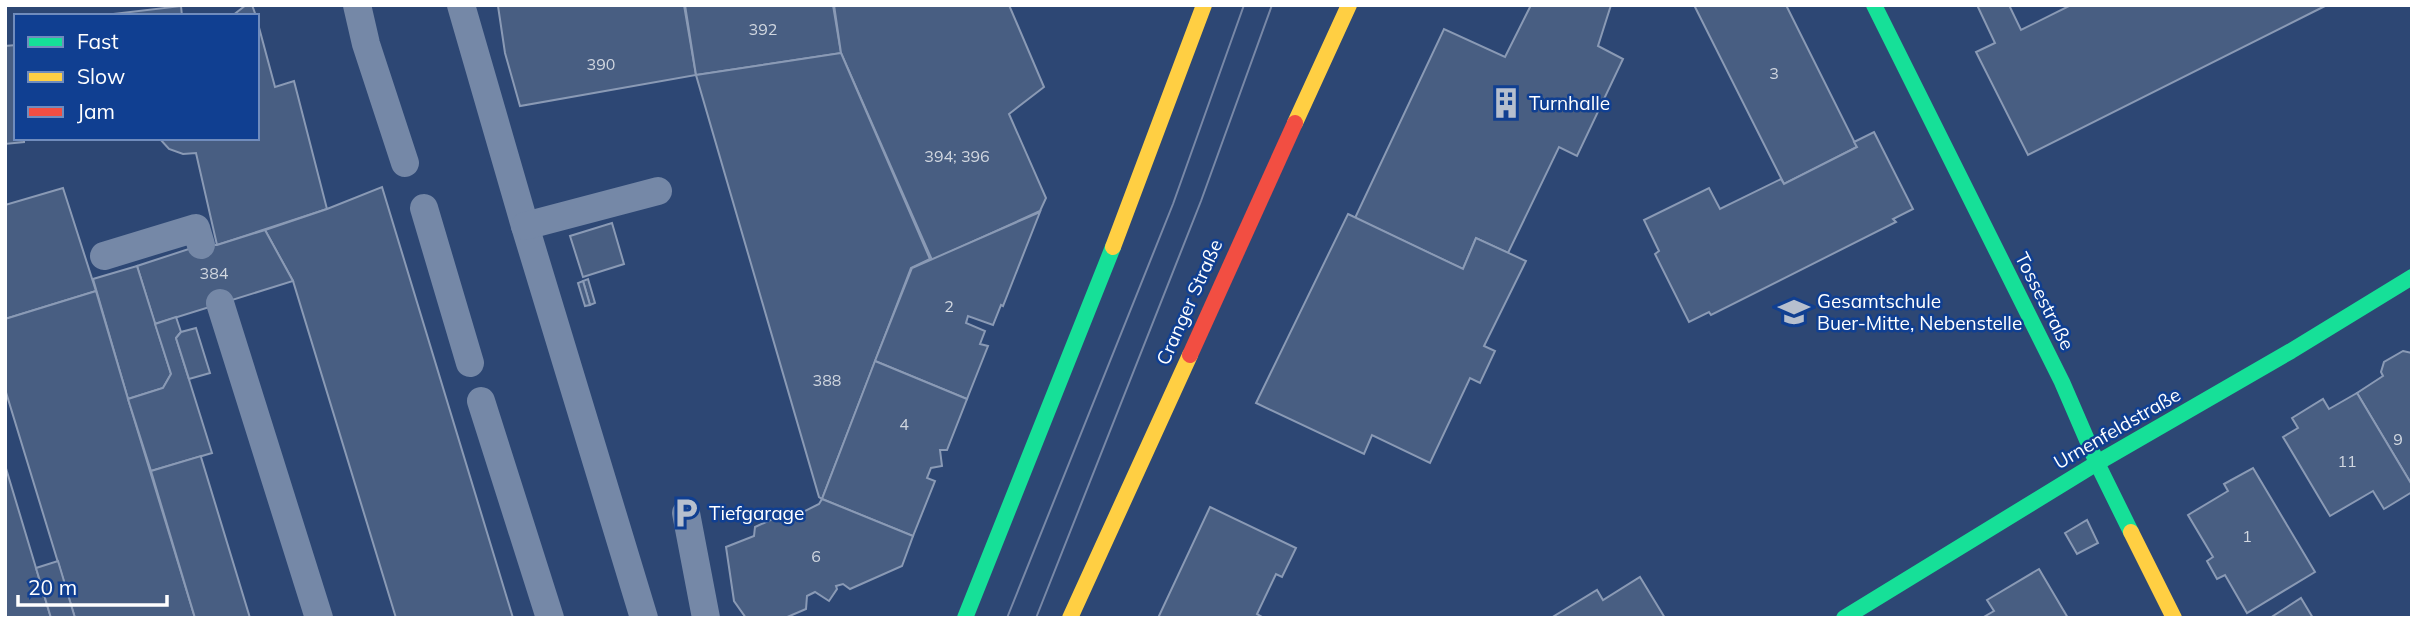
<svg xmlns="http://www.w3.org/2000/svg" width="2417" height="623" font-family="Mulish,sans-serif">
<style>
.building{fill:#485e82;stroke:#8a9ab5;stroke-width:2}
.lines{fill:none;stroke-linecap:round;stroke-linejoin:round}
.lane{stroke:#7588a7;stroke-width:28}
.fast{stroke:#16e098;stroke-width:16}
.slow{stroke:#ffcf43;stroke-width:16}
.jam{stroke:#f24e42;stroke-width:16}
.tram{stroke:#7888a7;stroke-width:2}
.labels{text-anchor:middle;stroke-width:5;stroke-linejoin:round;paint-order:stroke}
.number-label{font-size:16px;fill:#d1d7e0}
.poi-label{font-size:19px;fill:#fff;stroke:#103f91;text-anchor:start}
.street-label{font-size:19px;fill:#fff;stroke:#103f91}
</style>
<rect width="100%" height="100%" fill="#2d4774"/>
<g class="building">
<polygon points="246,5 252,5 256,16 232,16"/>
<polygon points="506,5 684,5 696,75 520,106 505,53 498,6"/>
<polygon points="685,5 833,5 841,53 696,75"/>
<polygon points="834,5 1009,5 1044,87 1009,114 1046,198 1040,211 932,260 841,53"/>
<polygon points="1531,5 1611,5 1598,46 1623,59 1577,156 1559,147 1508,253 1476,238 1463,269 1355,218 1444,29 1505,57"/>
<polygon points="1694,5 1786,5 1857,147 1784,184"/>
<polygon points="1977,5 2009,5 2021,30 2071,5 2327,5 2028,155 1976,52 1995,43"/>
<polygon points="181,6 182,16 96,16"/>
<polygon points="257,20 275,87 294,81 327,209 217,245 196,153 183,154 169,149 159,138 257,138"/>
<polygon points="16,45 16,138 24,138 24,142 5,144 5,46"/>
<polygon points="841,53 930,259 911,268 822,499 819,497 696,75"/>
<polygon points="1874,132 1913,209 1893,219 1896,222 1711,315 1709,312 1689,322 1655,254 1659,251 1644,220 1709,188 1720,209 1781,179 1784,184 1857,147 1854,142"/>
<polygon points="382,187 513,618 396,618 293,281 265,230 327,209"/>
<polygon points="63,188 96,291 5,319 5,205"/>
<polygon points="1040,212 1003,306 1001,305 993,325 968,316 966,323 985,331 980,344 988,346 967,399 875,361 912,268"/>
<polygon points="1348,214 1463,269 1476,238 1526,261 1484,346 1495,351 1480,383 1470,378 1430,463 1372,435 1364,454 1256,403"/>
<polygon points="612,223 624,264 583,277 570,236"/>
<polygon points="265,230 293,281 155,324 137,266 201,245 217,245"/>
<polygon points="137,266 171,374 163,388 128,399 93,279"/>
<polygon points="588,279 595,303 590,305 583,281"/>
<polygon points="583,281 590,305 585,306 578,283"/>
<polygon points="96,291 128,399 195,618 75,618 5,389 5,319"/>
<polygon points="176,317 181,332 176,338 212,453 151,471 128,399 163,388 171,374 155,324"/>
<polygon points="196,328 210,373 189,379 176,338 181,332"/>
<polygon points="2403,351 2412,353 2412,485 2357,393 2383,376 2381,372 2384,362"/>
<polygon points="875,361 967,399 947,450 940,450 942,466 931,468 927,478 935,481 913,536 822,499"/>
<polygon points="2357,393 2412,485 2412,492 2384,509 2373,491 2330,516 2283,437 2298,428 2292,418 2323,399 2329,409"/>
<polygon points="201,456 201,457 250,618 195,618 151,471"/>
<polygon points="5,465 36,568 51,618 5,618"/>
<polygon points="2253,468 2315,572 2247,613 2225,575 2217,579 2207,561 2213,557 2188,515 2228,491 2224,484"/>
<polygon points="822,499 913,536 902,566 850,589 843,584 836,586 837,589 829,601 815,592 807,596 806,609 785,618 746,618 734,601 726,547 754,536 755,527 784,514 787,520 819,504"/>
<polygon points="1210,507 1296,548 1282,577 1276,574 1257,614 1264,618 1158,618"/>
<polygon points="2087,520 2098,543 2077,554 2065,533"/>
<polygon points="58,561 75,618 51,618 36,568"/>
<polygon points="2039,569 2068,618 1982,618 1994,611 1987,600"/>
<polygon points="1640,577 1665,618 1551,618 1597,590 1603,600"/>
<polygon points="2301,598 2313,618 2270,618"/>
</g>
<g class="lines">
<g class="lane">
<polyline points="357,5 366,44 405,163"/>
<polyline points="461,5 525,226 644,618"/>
<polyline points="424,208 470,363"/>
<polyline points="525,226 658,191"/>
<polyline points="104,256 196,228 201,245"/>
<polyline points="220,303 319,618"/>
<polyline points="481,401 550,618"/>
<polyline points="686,513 706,618"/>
</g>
<g class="fast">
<polyline points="1874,5 2062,382 2097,463 2131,532"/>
<polyline points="965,618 1113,247"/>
<polyline points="1844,618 2097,463 2291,351 2412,277"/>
</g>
<g class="slow">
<polyline points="1295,123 1349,5"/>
<polyline points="1113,247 1204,5"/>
<polyline points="2131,532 2174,618"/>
<polyline points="1070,618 1190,355"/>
</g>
<polyline class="jam" points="1190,355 1295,123"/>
<g class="tram">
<polyline points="1007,618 1173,204 1244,5"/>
<polyline points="1036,618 1201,201 1272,5"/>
</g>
</g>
<defs>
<symbol id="building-bare" viewBox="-9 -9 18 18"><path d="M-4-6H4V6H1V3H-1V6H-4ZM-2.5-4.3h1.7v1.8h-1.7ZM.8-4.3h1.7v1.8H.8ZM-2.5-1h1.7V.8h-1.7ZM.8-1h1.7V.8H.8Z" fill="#b6bfce" stroke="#103f91" stroke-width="2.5" paint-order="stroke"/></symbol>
<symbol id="school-bare" viewBox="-9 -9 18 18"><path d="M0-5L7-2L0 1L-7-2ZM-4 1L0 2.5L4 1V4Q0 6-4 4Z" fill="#b6bfce" stroke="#103f91" stroke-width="2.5" paint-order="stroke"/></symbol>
<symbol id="parking-bare" viewBox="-9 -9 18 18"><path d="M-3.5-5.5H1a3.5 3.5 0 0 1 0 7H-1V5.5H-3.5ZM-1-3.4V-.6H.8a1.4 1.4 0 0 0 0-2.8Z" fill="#b6bfce" stroke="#103f91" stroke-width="2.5" paint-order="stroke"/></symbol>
</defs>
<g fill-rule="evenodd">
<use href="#building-bare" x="1484" y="81" width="44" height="44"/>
<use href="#school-bare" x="1772" y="290" width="44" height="44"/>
<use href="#parking-bare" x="664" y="491" width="44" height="44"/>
</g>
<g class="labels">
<g class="number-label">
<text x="763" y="35">392</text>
<text x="601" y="70">390</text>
<text x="1774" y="79">3</text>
<text x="957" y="162">394; 396</text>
<text x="214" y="279">384</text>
<text x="949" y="312">2</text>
<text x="827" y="386">388</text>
<text x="904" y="430">4</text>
<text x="2398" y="445">9</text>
<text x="2347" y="467">11</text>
<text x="2247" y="542">1</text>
<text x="816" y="562">6</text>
</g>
<g class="poi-label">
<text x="1529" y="110">Turnhalle</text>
<text x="1817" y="308">Gesamtschule<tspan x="1817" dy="22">Buer-Mitte, Nebenstelle</tspan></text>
<text x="709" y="520">Tiefgarage</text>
</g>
<g class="street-label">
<text transform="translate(2045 301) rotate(63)" y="7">Tossestraße</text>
<text transform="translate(1189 302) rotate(-66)" y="7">Cranger Straße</text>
<text transform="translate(2117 428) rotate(-30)" y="7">Urnenfeldstraße</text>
</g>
</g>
<rect width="2417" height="623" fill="none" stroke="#ffffff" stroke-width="14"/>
<rect x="14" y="14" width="245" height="126" fill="#103f91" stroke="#708cbd" stroke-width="2"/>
<rect x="28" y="37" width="35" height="10" fill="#16e098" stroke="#708cbd" stroke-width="2"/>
<text x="77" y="49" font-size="21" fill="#ffffff">Fast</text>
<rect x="28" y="72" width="35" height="10" fill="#ffcf43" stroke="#708cbd" stroke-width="2"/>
<text x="77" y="84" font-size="21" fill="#ffffff">Slow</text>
<rect x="28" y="107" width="35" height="10" fill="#f24e42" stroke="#708cbd" stroke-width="2"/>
<text x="77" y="119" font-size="21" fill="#ffffff">Jam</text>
<path d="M18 595v10h149v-10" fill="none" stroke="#ffffff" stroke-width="3.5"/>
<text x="28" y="595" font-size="21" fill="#ffffff" stroke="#103f91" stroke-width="5" paint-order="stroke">20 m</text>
</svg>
